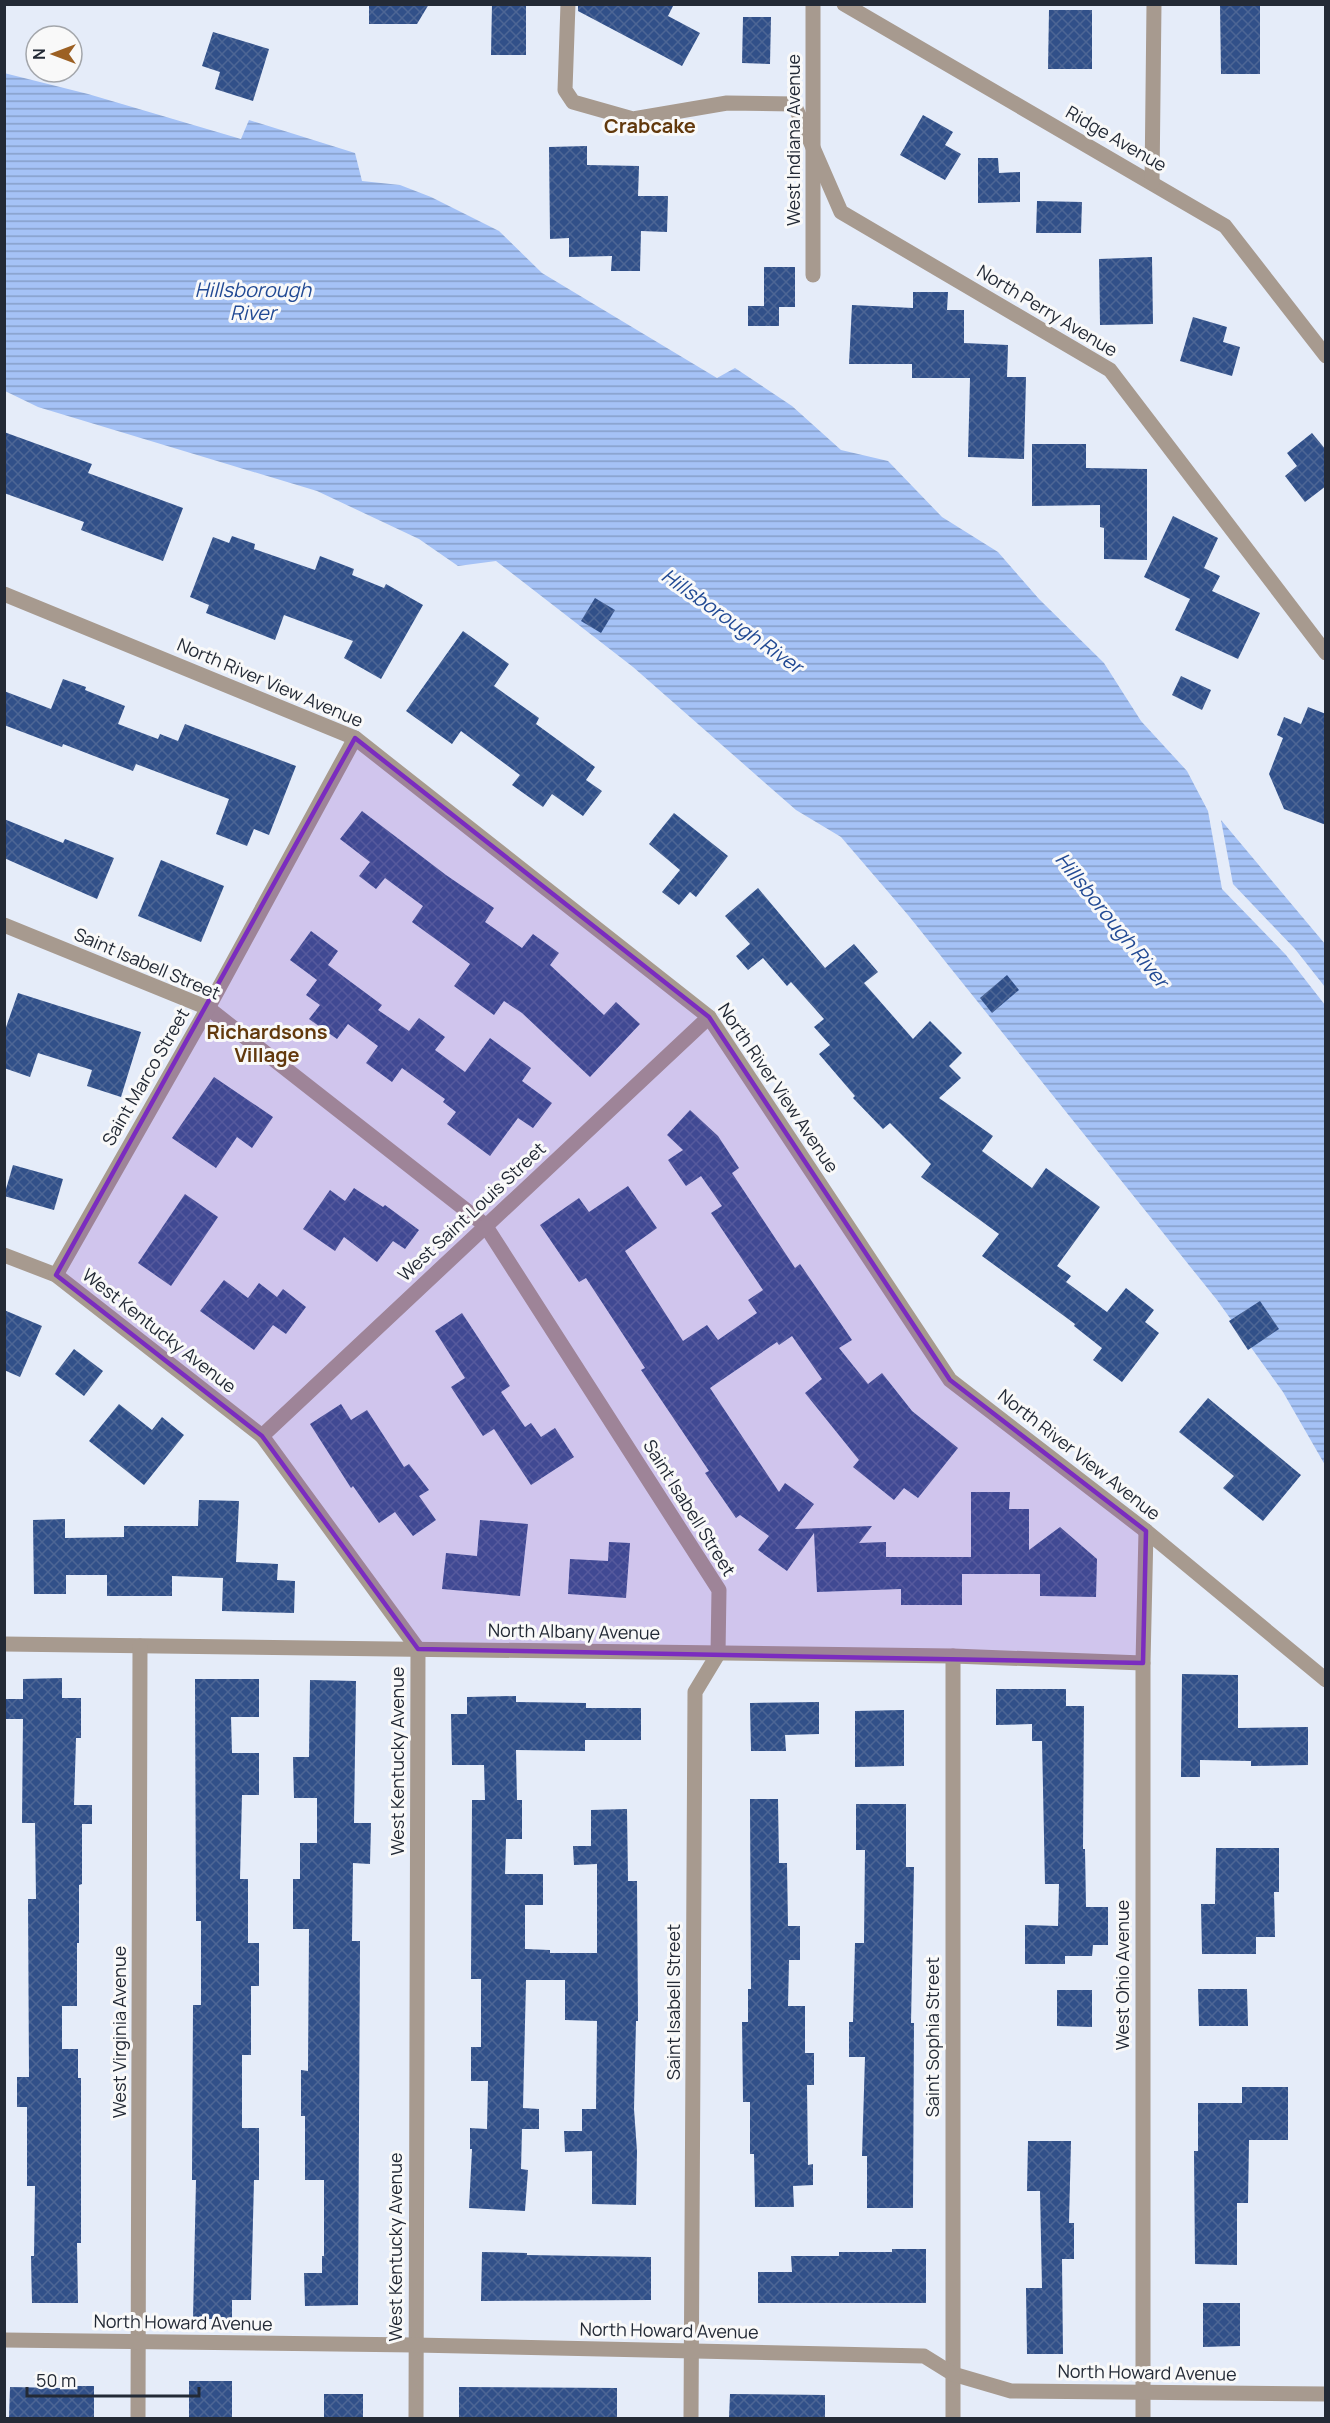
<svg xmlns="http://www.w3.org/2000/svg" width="1330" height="2423" font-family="Manrope,sans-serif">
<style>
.water{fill:url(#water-rules)}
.building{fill:url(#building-cross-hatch)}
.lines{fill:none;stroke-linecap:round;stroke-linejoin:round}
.minor{stroke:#a79a8f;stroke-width:15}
.tertiary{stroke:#a79a8f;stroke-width:15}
.marked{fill:#7b2cbf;fill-opacity:0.2;stroke:#7b2cbf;stroke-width:4.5;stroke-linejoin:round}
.labels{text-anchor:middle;stroke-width:6;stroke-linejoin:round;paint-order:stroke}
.street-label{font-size:18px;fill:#232a36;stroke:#f9f9f9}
.neighbourhood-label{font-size:20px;font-weight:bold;fill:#62390d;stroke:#f9f9f9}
.water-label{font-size:20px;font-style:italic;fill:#224a94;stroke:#f9f9f9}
</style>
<defs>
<pattern id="water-rules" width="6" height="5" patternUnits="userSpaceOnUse" patternTransform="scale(1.5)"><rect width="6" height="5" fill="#a5c2f6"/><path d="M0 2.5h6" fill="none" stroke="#869ec8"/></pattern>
<pattern id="building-cross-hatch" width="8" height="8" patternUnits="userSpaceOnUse" patternTransform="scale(1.5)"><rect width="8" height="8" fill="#315089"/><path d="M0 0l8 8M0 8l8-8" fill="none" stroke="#4d6695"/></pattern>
</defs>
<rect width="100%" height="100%" fill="#e5ecf9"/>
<g class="water">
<polygon points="4,73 88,94 241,139 249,120 355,153 362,181 400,185 431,197 499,231 542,273 717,378 735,368 792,406 841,450 888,461 942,517 998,552 1039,599 1104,663 1141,721 1187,771 1208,811 1222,889 1286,955 1325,1005 1325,1465 1283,1392 1217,1300 908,915 841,837 796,810 633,667 496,561 458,566 419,539 317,491 38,407 5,391"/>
<polygon points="1221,820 1325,944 1325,987 1295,949 1233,884"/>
</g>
<g class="building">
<polygon points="369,4 429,4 417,24 369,24"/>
<polygon points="492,4 526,4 526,55 491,55"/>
<polygon points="578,4 674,4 668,16 700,33 682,66 578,11"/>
<polygon points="1220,4 1260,4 1260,74 1221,74"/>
<polygon points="1049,10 1092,10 1092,69 1048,69"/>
<polygon points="743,17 771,17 770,64 742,63"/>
<polygon points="213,32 269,49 253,101 215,89 220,72 202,66"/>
<polygon points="923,115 953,132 945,145 961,154 945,180 900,155"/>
<polygon points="587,146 587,165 639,166 638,196 668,196 667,232 641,231 640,271 611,271 612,256 569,257 569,238 550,239 549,147"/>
<polygon points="978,158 998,158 999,173 1020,172 1020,202 978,203"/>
<polygon points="1037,201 1082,202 1081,233 1036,233"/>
<polygon points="1152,257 1153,324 1100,325 1099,259"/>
<polygon points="764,267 795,267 795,307 779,307 779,326 748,326 748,306 764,306"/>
<polygon points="913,292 948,292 947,310 964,310 964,343 1008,345 1007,377 1026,377 1024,459 968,457 970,378 912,378 912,364 849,364 852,305 913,308"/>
<polygon points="1193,317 1227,327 1223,342 1240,347 1232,376 1180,361"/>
<polygon points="4,432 92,464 88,473 183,508 163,561 81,530 84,522 4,493"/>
<polygon points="1312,433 1326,450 1326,486 1305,502 1285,476 1297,466 1287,453"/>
<polygon points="1032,444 1086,444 1086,468 1147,469 1147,560 1104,559 1104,528 1100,527 1100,505 1032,506"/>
<polygon points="1173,516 1218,538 1204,568 1220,576 1212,591 1260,613 1238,659 1175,630 1190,599 1144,577"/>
<polygon points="232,536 255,544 254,549 315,570 320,556 354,569 352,575 384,588 386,584 423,605 381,679 344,658 353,641 284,615 275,640 206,613 209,605 190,597 213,537 229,543"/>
<polygon points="595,598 615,610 601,633 581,621"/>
<polygon points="463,631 509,664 494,686 539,718 536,724 595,767 586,780 602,791 583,816 552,794 543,807 512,785 520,775 461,731 452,744 406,711"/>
<polygon points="1181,676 1211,690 1202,710 1172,695"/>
<polygon points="63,679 86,687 85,690 125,706 118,724 158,739 160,734 178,741 185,724 296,766 269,835 254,829 247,846 216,834 229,799 136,764 133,771 63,744 62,747 4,725 4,691 51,709"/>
<polygon points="1308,707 1326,714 1326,825 1284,809 1269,774 1283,738 1277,735 1284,717 1301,724"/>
<polygon points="362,811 446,875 494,908 485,922 522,948 533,934 559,953 550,965 604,1015 616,1002 640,1024 590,1077 522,1013 504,1001 494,1015 454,986 470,964 412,922 423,906 385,878 376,889 359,876 370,862 340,839"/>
<polygon points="674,813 728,856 696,897 690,892 679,905 662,892 680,870 649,844"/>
<polygon points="4,819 63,843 65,839 114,858 97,899 4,858"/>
<polygon points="161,860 224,886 201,942 138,916"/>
<polygon points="758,888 825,968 854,944 878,972 864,983 913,1039 930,1021 962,1053 949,1066 961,1078 939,1098 993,1136 982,1151 1032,1188 1046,1168 1100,1207 1057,1266 1071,1276 1066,1282 1107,1312 1126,1288 1154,1310 1145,1322 1159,1333 1122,1382 1093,1360 1102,1348 1074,1326 1075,1324 982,1256 999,1234 921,1177 931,1164 890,1123 883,1129 853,1098 855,1096 819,1054 830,1045 814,1027 824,1019 791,982 787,986 763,958 748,970 736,956 750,944 725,916"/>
<polygon points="311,931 338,951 328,965 382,1005 378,1010 409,1031 419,1018 445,1037 435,1050 465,1072 490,1038 531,1068 522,1081 552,1103 533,1128 518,1118 490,1156 447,1124 456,1112 443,1102 445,1099 402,1068 392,1082 366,1063 378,1046 348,1024 337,1039 309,1019 320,1005 306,995 317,980 290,960"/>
<polygon points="1007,975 1019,990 992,1013 980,998"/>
<polygon points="18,993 141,1032 121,1097 87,1086 92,1070 38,1053 30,1077 4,1068 4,1033"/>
<polygon points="214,1077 273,1117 252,1148 237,1137 216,1168 172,1138"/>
<polygon points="690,1110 718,1136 739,1168 732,1173 795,1268 800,1264 852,1340 839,1348 868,1384 882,1373 912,1411 958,1448 918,1498 904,1488 894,1500 853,1467 859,1460 805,1393 822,1379 792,1336 779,1345 777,1342 710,1388 779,1492 785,1483 814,1504 795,1529 872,1526 859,1543 886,1542 886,1557 971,1557 971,1492 1010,1492 1009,1509 1029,1509 1029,1550 1060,1527 1097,1559 1096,1597 1040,1596 1040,1574 962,1574 962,1605 901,1605 901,1589 817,1592 814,1533 787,1571 758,1550 769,1536 740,1515 736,1518 705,1473 709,1471 641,1370 645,1368 586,1278 579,1282 540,1225 579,1198 589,1212 628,1186 657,1228 625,1251 683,1341 707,1325 718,1340 757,1313 748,1300 763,1290 711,1213 722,1206 701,1176 686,1186 668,1160 683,1150 667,1135"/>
<polygon points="13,1165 63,1179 54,1210 4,1196"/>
<polygon points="354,1188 383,1207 385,1205 419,1230 405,1249 393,1241 377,1262 344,1237 335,1251 303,1229 330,1190 345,1201"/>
<polygon points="185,1194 218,1217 171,1286 138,1263"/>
<polygon points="224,1280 248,1298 259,1283 277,1297 283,1289 306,1307 286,1334 273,1325 254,1350 200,1311"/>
<polygon points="1260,1301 1279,1329 1248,1350 1229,1321"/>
<polygon points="4,1310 42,1326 20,1377 4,1370"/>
<polygon points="462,1313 510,1386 501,1392 525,1427 531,1423 541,1437 555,1428 574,1457 531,1485 494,1429 483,1436 451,1387 465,1378 435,1331"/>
<polygon points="74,1349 103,1371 84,1396 55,1374"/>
<polygon points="1208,1398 1301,1475 1263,1521 1223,1488 1234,1476 1179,1432"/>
<polygon points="119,1404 152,1430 162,1417 184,1435 144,1485 89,1441"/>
<polygon points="341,1404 351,1420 367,1410 404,1467 409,1464 429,1490 419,1496 436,1520 413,1536 395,1512 379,1523 353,1486 351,1488 310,1424"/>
<polygon points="199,1500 239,1501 236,1562 278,1564 277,1580 295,1581 294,1613 222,1611 223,1578 172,1576 172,1596 107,1596 107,1575 66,1575 66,1594 34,1594 33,1520 65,1519 65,1538 124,1537 124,1526 198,1526"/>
<polygon points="480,1520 528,1524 520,1596 442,1589 446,1553 477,1556"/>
<polygon points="609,1542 630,1543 626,1598 568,1594 570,1559 608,1561"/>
<polygon points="1182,1674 1238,1675 1238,1728 1308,1727 1308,1765 1251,1766 1251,1761 1200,1760 1200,1777 1181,1777"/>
<polygon points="62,1678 62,1698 81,1698 81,1738 76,1738 74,1805 92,1805 92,1824 82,1824 82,1884 79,1885 79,1943 77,1943 77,2006 62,2006 62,2049 78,2049 78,2078 81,2078 81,2243 77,2243 78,2303 32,2303 31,2256 34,2256 35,2186 27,2186 27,2107 17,2107 17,2077 29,2077 28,1899 36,1899 35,1823 22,1823 23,1719 4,1719 4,1699 23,1699 23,1679"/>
<polygon points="195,1679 259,1679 259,1717 231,1717 232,1753 259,1753 259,1795 242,1795 240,1879 248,1879 248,1943 259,1943 259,1986 251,1986 251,2055 242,2055 242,2128 259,2128 259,2180 254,2180 251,2300 232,2300 232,2319 193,2319 196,2180 192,2180 193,2005 201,2005 201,1921 196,1921"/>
<polygon points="310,1680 356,1681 354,1823 371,1823 370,1864 353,1863 352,1941 360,1941 358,2305 305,2306 304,2273 322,2273 322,2256 324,2256 324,2180 305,2180 305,2116 301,2116 301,2070 308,2071 309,1929 293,1929 293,1879 300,1879 300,1843 317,1843 317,1798 294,1798 293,1757 309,1757"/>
<polygon points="996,1689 1066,1689 1066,1706 1084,1706 1083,1849 1085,1849 1086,1907 1108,1907 1108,1945 1093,1945 1092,1956 1065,1956 1065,1964 1025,1964 1025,1925 1058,1926 1059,1884 1045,1884 1042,1741 1032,1741 1032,1724 996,1725"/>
<polygon points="516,1696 516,1702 586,1703 586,1708 641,1708 641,1740 585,1740 585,1751 516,1750 517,1800 522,1800 522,1839 506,1839 505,1874 543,1874 543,1905 525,1905 525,1949 550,1950 550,1953 597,1953 597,1864 574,1865 573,1846 591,1846 591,1810 627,1809 628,1881 637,1881 638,2021 636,2021 634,2109 637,2151 636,2205 592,2204 592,2151 565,2152 564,2131 582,2131 582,2109 596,2109 597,2021 565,2020 565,1980 526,1980 523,2108 539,2109 539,2129 522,2129 521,2169 528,2170 525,2211 469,2208 472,2149 470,2149 470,2128 487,2129 488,2081 471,2081 471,2047 481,2047 481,1979 471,1979 472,1800 485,1800 484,1765 452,1765 451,1714 467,1714 467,1697"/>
<polygon points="819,1702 819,1734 785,1735 786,1751 751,1751 750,1703"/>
<polygon points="904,1710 904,1766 855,1767 855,1711"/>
<polygon points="750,1799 778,1799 779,1863 787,1863 788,1926 800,1926 800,1960 789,1960 788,2006 805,2006 805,2053 814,2053 814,2085 807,2085 808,2165 813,2164 813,2185 793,2186 794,2207 755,2207 754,2154 750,2154 750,2102 743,2102 742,2022 748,2022 748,1989 751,1989"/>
<polygon points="856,1804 906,1804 906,1867 914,1867 911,2023 914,2023 913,2208 867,2208 867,2156 862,2156 865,2057 849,2057 849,2022 853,2022 855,1943 864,1943 865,1850 856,1850"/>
<polygon points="1216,1848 1279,1848 1279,1892 1274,1892 1275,1937 1256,1937 1256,1954 1202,1954 1201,1904 1215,1904"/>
<polygon points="1198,1989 1247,1989 1248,2026 1199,2026"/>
<polygon points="1057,1990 1092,1990 1092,2027 1057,2026"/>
<polygon points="1242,2087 1288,2087 1288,2140 1249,2140 1248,2203 1237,2203 1237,2265 1195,2264 1194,2151 1198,2151 1198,2103 1242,2103"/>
<polygon points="1028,2141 1071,2141 1069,2223 1074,2223 1074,2259 1062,2259 1063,2354 1027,2354 1026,2288 1042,2288 1040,2191 1027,2191"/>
<polygon points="892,2249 926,2249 926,2303 758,2303 758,2272 792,2272 791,2256 839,2256 839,2252 892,2252"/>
<polygon points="482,2252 527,2253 527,2255 651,2257 651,2300 481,2301"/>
<polygon points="1203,2303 1240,2303 1240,2346 1203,2347"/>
<rect x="189" y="2381" width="43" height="37"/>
<polygon points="60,2386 94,2386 94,2418 9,2418 10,2387 60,2388"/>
<polygon points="459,2387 617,2388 617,2418 459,2418"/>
<rect x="324" y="2394" width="39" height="24"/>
<polygon points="730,2394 825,2395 825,2418 729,2418"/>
</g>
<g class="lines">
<g class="minor">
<polyline points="568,4 565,90 573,102 633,119 727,103 794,104 841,212 1110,370 1326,653"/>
<polyline points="813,4 813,275"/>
<polyline points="844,4 1225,226 1326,356"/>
<polyline points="1152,183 1154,4"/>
<polyline points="4,594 355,738 709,1017 950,1380 1146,1531 1326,1680"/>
<polyline points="4,925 208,1008 485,1225 719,1590 718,1654 695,1692 691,2418"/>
<polyline points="4,1255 56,1275 262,1436 418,1649 416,2418"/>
<polyline points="56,1275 208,1008 355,738"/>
<polyline points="262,1436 709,1017"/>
<polyline points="4,1644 953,1656 1143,1663"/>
<polyline points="953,1656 953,2418"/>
<polyline points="138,2418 140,1646"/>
<polyline points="1143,2418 1143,1663 1146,1531"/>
</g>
<polyline class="tertiary" points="4,2340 415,2345 924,2356 953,2374 1011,2391 1326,2394"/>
</g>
<path class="marked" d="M355,738L709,1017L950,1380L1146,1531L1143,1663L418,1649L262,1436L56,1275Z"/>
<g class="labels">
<g class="street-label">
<text transform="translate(1116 139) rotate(30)" y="6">Ridge Avenue</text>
<text transform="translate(794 140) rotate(-90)" y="6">West Indiana Avenue</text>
<text transform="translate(1047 311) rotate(31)" y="6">North Perry Avenue</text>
<text transform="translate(270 683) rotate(23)" y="6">North River View Avenue</text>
<text transform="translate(147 964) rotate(23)" y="6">Saint Isabell Street</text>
<text transform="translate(146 1077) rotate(-60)" y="6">Saint Marco Street</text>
<text transform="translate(778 1088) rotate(56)" y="6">North River View Avenue</text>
<text transform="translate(472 1212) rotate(-43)" y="6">West Saint Louis Street</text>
<text transform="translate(159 1331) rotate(38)" y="6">West Kentucky Avenue</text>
<text transform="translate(1079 1455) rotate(38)" y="6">North River View Avenue</text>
<text transform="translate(689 1508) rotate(58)" y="6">Saint Isabell Street</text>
<text transform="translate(574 1632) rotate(1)" y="6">North Albany Avenue</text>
<text transform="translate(398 1761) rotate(-90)" y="6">West Kentucky Avenue</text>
<text transform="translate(1123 1975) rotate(-90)" y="6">West Ohio Avenue</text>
<text transform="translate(674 2002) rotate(-90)" y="6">Saint Isabell Street</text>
<text transform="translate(120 2032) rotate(-90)" y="6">West Virginia Avenue</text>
<text transform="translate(933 2037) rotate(-90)" y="6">Saint Sophia Street</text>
<text transform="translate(396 2247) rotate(-90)" y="6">West Kentucky Avenue</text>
<text transform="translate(183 2323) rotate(1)" y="6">North Howard Avenue</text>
<text transform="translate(669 2331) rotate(1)" y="6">North Howard Avenue</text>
<text transform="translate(1147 2373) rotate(1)" y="6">North Howard Avenue</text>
</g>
<g class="neighbourhood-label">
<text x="650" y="133">Crabcake</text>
<text x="267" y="1039">Richardsons<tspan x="267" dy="23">Village</tspan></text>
</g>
<g class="water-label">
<text x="253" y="297">Hillsborough<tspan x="253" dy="23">River</tspan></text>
<text transform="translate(732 621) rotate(35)" y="7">Hillsborough River</text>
<text transform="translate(1112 920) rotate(51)" y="7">Hillsborough River</text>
</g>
</g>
<rect width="1330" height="2423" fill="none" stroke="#232a36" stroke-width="12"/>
<g transform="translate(54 54) rotate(270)"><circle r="28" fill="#f9f9f9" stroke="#a3a6ab" stroke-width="1.5"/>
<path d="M0-4.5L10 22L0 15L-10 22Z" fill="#9c6023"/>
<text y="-9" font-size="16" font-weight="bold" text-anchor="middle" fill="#232a36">N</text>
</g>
<path d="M27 2387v9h172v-9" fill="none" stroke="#232a36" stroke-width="3"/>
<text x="36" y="2387" font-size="18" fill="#232a36" stroke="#f9f9f9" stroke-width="4.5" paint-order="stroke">50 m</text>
</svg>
